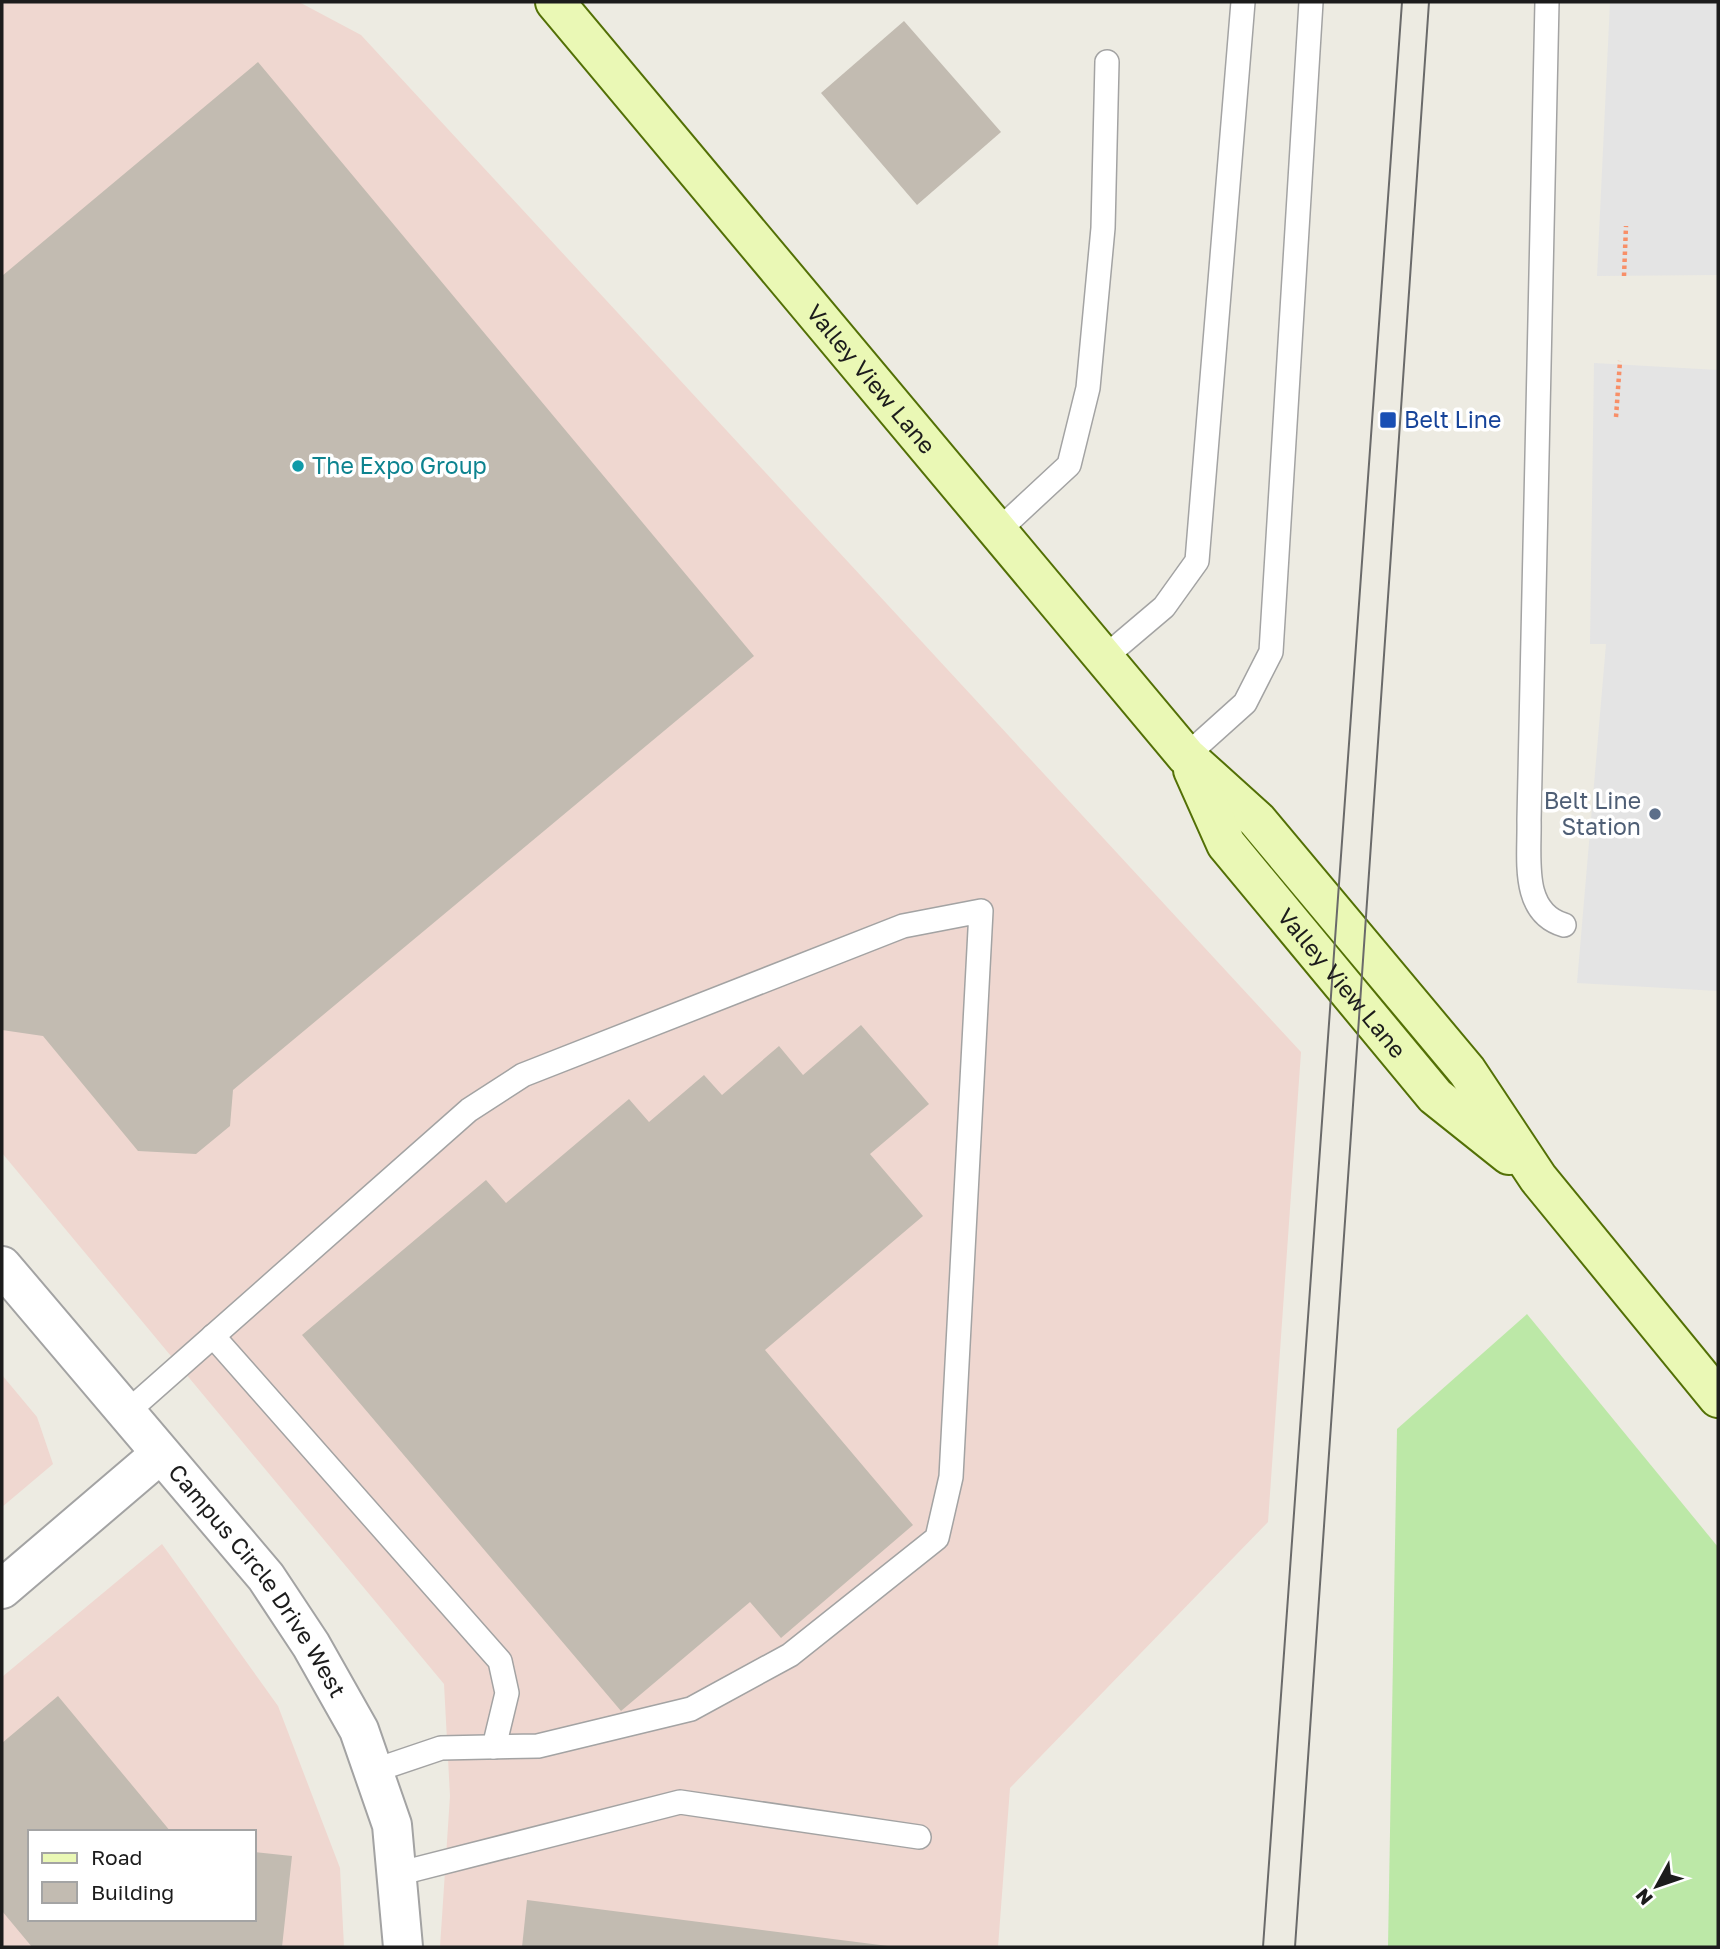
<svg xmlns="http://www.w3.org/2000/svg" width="1720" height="1949" font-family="'Golos Text',sans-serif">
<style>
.commercial{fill:#efd7d0;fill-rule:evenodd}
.grass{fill:#bce8a7}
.parking{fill:#e4e4e4}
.building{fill:#c2bbb1}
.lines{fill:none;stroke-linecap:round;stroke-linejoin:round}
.service-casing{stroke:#a3a3a3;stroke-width:26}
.minor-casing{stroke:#a3a3a3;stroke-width:42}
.secondary-casing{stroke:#537006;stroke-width:42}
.path{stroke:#f88f68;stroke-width:4.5;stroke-dasharray:3.5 3.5;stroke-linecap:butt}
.service{stroke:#fff;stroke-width:23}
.minor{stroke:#fff;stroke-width:38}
.secondary{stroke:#eaf8b5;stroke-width:38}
.tram{stroke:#6a6a6a;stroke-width:2}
.transit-dot{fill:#1a4fb4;stroke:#fff;stroke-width:2.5}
.culture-dot{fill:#0f9aa8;stroke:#fff;stroke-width:2.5}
.service-dot{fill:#5c6f8a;stroke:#fff;stroke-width:2.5}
.labels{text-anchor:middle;stroke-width:7;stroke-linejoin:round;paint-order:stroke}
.street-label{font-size:23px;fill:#1c1c1c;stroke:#fff}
.transit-label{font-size:23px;fill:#164399;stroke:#fff;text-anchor:start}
.culture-label{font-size:23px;fill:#0d838f;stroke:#fff;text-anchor:start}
.service-label{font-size:23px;fill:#4e5e75;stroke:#fff;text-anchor:end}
</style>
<rect width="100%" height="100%" fill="#edebe2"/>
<g class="commercial">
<polygon points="2,2 299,2 361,35 1301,1052 1268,1522 1010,1788 998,1947 440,1947 450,1796 444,1684 2,1153"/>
<polygon points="2,1375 37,1417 53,1464 2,1507"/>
<path d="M162,1544L278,1706L340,1868L344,1947H2V1677ZM30,1832H254V1919H30Z"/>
</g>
<polygon class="grass" points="1527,1314 1718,1547 1718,1947 1388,1947 1397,1429"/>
<g class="parking">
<polygon points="1610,2 1718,2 1718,275 1597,276"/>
<polygon points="1594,363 1718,370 1718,991 1577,983 1606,644 1590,644"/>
</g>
<g class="building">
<polygon points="904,21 1001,132 917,205 821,93"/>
<polygon points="258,62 754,656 233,1090 230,1126 196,1154 138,1151 43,1036 2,1030 2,276"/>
<polygon points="861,1025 929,1104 870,1154 923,1216 765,1350 913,1525 781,1638 750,1602 621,1711 302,1335 486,1180 506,1203 629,1099 649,1122 704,1075 722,1095 779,1046 803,1075"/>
<polygon points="58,1696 171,1832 30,1832 30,1919 254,1919 254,1852 292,1856 282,1947 32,1947 2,1911 2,1743"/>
<polygon points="527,1900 888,1946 888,1947 522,1947"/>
</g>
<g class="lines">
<defs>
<g id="service">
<path d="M1547,2L1529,820C1530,857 1520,912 1564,925"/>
<polyline points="999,530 1069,465 1088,388 1103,228 1107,62"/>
<polyline points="1105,657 1164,607 1197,561 1243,2"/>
<polyline points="1186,756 1245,703 1271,652 1311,2"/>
<polyline points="213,1336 500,1661 507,1693 494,1747"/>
<polyline points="125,1414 469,1110 523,1075 903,926 981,911 951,1477 937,1538 790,1655 691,1709 538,1746 441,1748 373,1771"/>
<polyline points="397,1874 680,1802 919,1837"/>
</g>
<g id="minor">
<path id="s1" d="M2,1266L266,1577L311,1645L359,1730L392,1825L403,1947"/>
<polyline points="2,1589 159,1455"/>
</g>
<g id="secondary">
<path id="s2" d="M555,2L1186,756L1257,820L1467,1071L1538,1178L1718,1398"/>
<path id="s3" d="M1193,770L1226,844L1435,1096L1509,1155"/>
</g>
</defs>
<use href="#service" class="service-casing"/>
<use href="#minor" class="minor-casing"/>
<use href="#secondary" class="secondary-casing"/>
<g class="path">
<polyline points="1624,276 1626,226"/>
<polyline points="1616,417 1620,361"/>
</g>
<use href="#service" class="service"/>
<use href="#minor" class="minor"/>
<use href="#secondary" class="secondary"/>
<g class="tram">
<polyline points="1263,1947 1402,2"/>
<polyline points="1295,1947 1429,2"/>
</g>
</g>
<rect class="transit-dot" x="1379" y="411" width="18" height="18" rx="3.5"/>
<circle class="culture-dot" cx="298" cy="466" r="7"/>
<circle class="service-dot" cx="1655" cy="814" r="7"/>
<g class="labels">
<g class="street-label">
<text dy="8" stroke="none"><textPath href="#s2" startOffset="492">Valley View Lane</textPath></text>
<text dy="8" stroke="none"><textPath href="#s3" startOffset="262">Valley View Lane</textPath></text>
<text dy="8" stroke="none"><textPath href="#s1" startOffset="406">Campus Circle Drive West</textPath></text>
</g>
<g class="transit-label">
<text x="1404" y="428">Belt Line</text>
</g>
<g class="culture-label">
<text x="312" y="474">The Expo Group</text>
</g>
<g class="service-label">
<text x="1641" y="809">Belt Line<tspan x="1641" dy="26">Station</tspan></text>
</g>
</g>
<rect width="1720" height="1949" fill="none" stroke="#1c1c1c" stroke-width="7"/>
<rect x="28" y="1830" width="228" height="91" fill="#ffffff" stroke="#a4a4a4" stroke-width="2"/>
<rect x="42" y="1853" width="35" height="10" fill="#eaf8b5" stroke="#a4a4a4" stroke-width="2"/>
<text x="91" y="1865" font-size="21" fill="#1c1c1c">Road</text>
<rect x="42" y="1882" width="35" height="21" fill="#c2bbb1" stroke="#a4a4a4" stroke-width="2"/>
<text x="91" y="1900" font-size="21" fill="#1c1c1c">Building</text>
<g transform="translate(1657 1886) rotate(230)" stroke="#ffffff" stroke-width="5" paint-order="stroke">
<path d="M0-5L12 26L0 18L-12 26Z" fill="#1c1c1c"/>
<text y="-10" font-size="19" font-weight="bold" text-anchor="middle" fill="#1c1c1c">N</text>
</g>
</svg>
